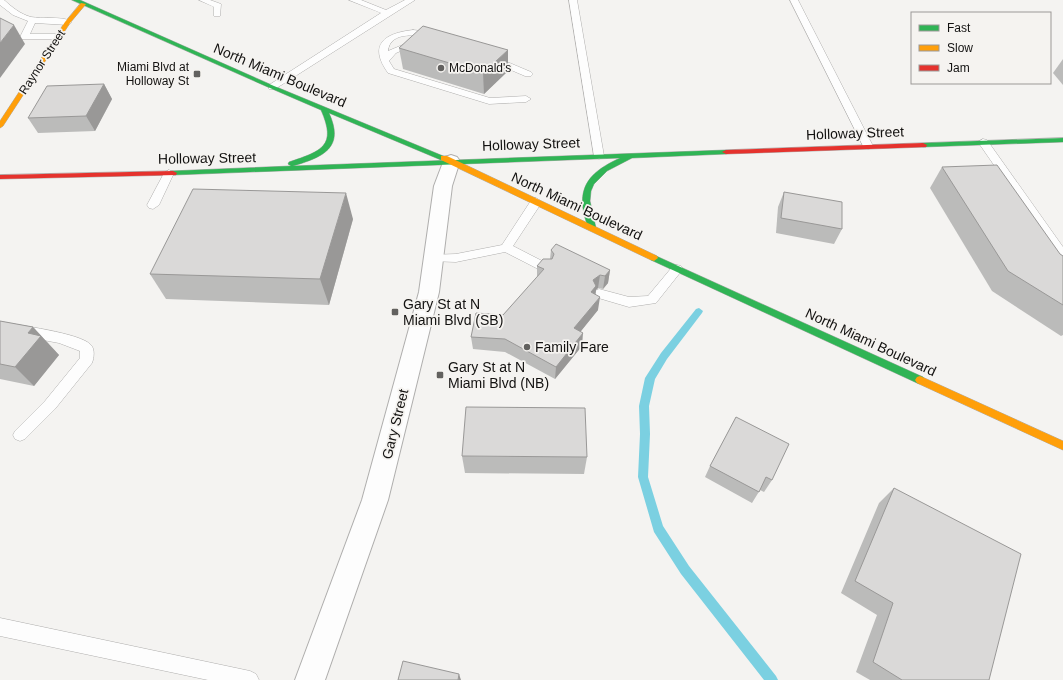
<svg xmlns="http://www.w3.org/2000/svg" width="1063" height="680" font-family="Helvetica,sans-serif">
<style>
.lines{fill:none;stroke-linecap:round;stroke-linejoin:round}
.stream{fill:#7bd0e1;fill-rule:evenodd}
.lane-casing{stroke:#afaead;stroke-width:1}
.street-casing{stroke:#afaead;stroke-width:2}
.fast-casing{stroke:#afaead;stroke-width:1}
.slow-casing{stroke:#afaead;stroke-width:1}
.jam-casing{stroke:#afaead;stroke-width:1}
.lane{fill:#fdfdfd;fill-rule:evenodd}
.street{fill:#fdfdfd;fill-rule:evenodd}
.fast{fill:#30b455;fill-rule:evenodd}
.slow{fill:#ff9f0a;fill-rule:evenodd}
.jam{fill:#e5322d;fill-rule:evenodd}
.wall{fill:#bbbbba}
.shaded-wall{fill:#999897}
.building{fill:#dad9d8;stroke:#999897}
.poi-dot{fill:#62615f;stroke:#f5f3f0;stroke-width:1.5}
.labels{text-anchor:middle;stroke-width:3.5;stroke-linejoin:round;paint-order:stroke}
.far-street-label{font-size:12px;fill:#131211;stroke:#f5f3f0}
.far-poi-label{font-size:12px;fill:#131211;stroke:#f5f3f0;text-anchor:end}
.street-label{font-size:14px;fill:#131211;stroke:#f5f3f0}
.poi-label{font-size:14px;fill:#131211;stroke:#f5f3f0;text-anchor:start}
</style>
<rect width="100%" height="100%" fill="#f4f3f1"/>
<g class="lines">
<polygon class="stream" points="699,308 703,311 702,313 667,359 655,379 649,406 650,434 648,477 663,526 689,566 776,676 778,680 764,680 681,574 654,532 638,477 640,434 639,406 645,378 661,353 696,309"/>
<defs>
<g id="lane">
<path d="M0,0H4C12,7 20,14 31,17C41,19 66,16 72,22L68,25L35,23L30,34H58L61,35V39H21L20,37L28,21L13,15L0,5Z"/>
<polygon points="199,0 210,0 221,4 220,16 214,16 214,7"/>
<polygon points="349,0 361,0 386,10 405,0 415,0 275,89 269,89 269,85 381,13"/>
<polygon points="569,0 577,0 604,156 599,159 594,156"/>
<polygon points="790,0 798,0 873,146 872,148 868,149 863,146"/>
<path d="M413,30L431,32L437,36L433,39C420,35 390,30 388,51L412,41H418L419,43L396,53L389,61L394,69L490,98L526,96L531,99L526,102L489,104L388,73C368,45 384,33 413,30Z"/>
<polygon points="493,56 531,72 533,74 531,76 525,76 490,61 488,59"/>
<polygon points="983,139 987,140 1063,247 1063,260 1059,259 978,142"/>
<polygon points="169,170 174,173 159,205 153,209 149,208 147,205 164,173"/>
<polygon points="536,198 542,202 513,246 550,265 552,268 550,271 542,271 505,252 456,262 430,261 428,258 430,255 456,254 502,245 532,199"/>
<polygon points="677,265 681,266 683,269 656,303 629,307 595,297 593,294 595,291 599,289 629,297 648,296 673,266"/>
<path d="M0,322C17,325 81,333 91,345C95,349 94,358 92,363L55,409L25,439L20,441L15,439L13,435L15,431L45,401L80,358V351L59,343L0,332Z"/>
<polygon points="0,618 250,671 256,674 259,680 208,680 0,636"/>
</g>
<polygon id="street" points="451,155 457,157 460,161 452,186 439,292 388,500 325,680 295,680 362,500 419,292 434,186 445,157"/>
<g id="fast">
<path d="M72,0H80L274,86L448,158L447,160H441L329,113C345,148 323,157 293,166L726,150L730,152L726,154L632,158L607,171L594,184L591,191L590,201L596,228L592,231C587,229 587,223 585,218C576,185 592,171 620,158L173,175L169,173L170,171L291,166L288,164L289,162C322,151 337,146 321,110L270,88Z"/>
<polygon points="1063,138 1063,142 923,147 919,145 923,143"/>
<polygon points="654,255 923,377 925,380 923,383 920,384 917,383 651,260 650,258"/>
</g>
<g id="slow">
<polygon points="81,3 86,4 70,23 3,126 0,128 0,121 65,22"/>
<polygon points="441,156 447,156 657,256 658,258 654,261 651,260 441,160"/>
<polygon points="920,376 1063,441 1063,450 917,383 915,380 917,377"/>
</g>
<g id="jam">
<polygon points="923,143 927,145 926,147 726,154 722,152 726,150"/>
<polygon points="173,171 177,173 176,175 0,179 0,175"/>
</g>
</defs>
<use href="#lane" class="lane-casing"/>
<use href="#street" class="street-casing"/>
<use href="#fast" class="fast-casing"/>
<use href="#slow" class="slow-casing"/>
<use href="#jam" class="jam-casing"/>
<use href="#lane" class="lane"/>
<use href="#street" class="street"/>
<use href="#fast" class="fast"/>
<use href="#slow" class="slow"/>
<use href="#jam" class="jam"/>
</g>
<g class="wall">
<polygon points="399,48 508,71 484,94 403,69"/>
<polygon points="1063,59 1063,85 1053,73"/>
<polygon points="104,84 112,99 95,131 38,133 28,118"/>
<polygon points="942,167 1063,256 1063,335 1061,336 992,291 930,188"/>
<polygon points="784,192 842,229 834,244 776,233 778,207"/>
<polygon points="353,219 329,305 166,299 150,274"/>
<polygon points="551,250 610,270 608,283 603,289 598,288 596,290 595,295 598,310 580,332 582,346 555,379 505,352 473,349 471,337 503,315 537,278 537,266 550,259"/>
<polygon points="0,321 33,327 59,355 34,386 0,379"/>
<polygon points="736,417 772,480 764,492 760,490 752,503 705,477 710,466"/>
<polygon points="462,456 587,457 584,474 465,473"/>
<polygon points="894,488 989,680 870,680 856,672 877,615 841,593 879,503"/>
</g>
<g class="shaded-wall">
<polygon points="14,25 25,44 0,78 0,43"/>
<polygon points="508,50 508,71 484,94 483,73"/>
<polygon points="104,84 112,99 95,131 86,116"/>
<polygon points="346,193 353,219 329,305 320,279"/>
<polygon points="610,270 608,283 603,289 605,276"/>
<polygon points="600,275 598,288 596,290 595,299 591,292 593,280"/>
<polygon points="600,297 598,310 573,341 574,328"/>
<polygon points="33,327 59,355 34,386 15,367 28,333"/>
<polygon points="583,333 582,346 555,379 556,367"/>
<polygon points="459,674 461,680 458,680"/>
</g>
<g class="building">
<polygon points="0,18 14,25 0,43"/>
<polygon points="423,26 508,50 483,73 399,48"/>
<polygon points="104,84 86,116 28,118 47,86"/>
<polygon points="997,165 1060,254 1063,256 1063,305 1008,271 942,167"/>
<polygon points="193,189 346,193 320,279 150,274"/>
<polygon points="784,192 842,202 842,229 781,218"/>
<polygon points="556,244 610,270 605,276 600,275 593,280 596,286 591,292 600,297 574,328 583,333 556,367 505,339 471,337 476,313 503,315 544,269 537,266 543,259 552,259 554,254 551,250"/>
<polygon points="0,321 33,327 28,333 41,336 15,367 0,364"/>
<polygon points="466,407 585,408 587,457 462,456"/>
<polygon points="736,417 789,444 772,480 766,477 759,492 710,466"/>
<polygon points="894,488 1021,554 989,680 902,680 873,662 893,603 855,581"/>
<polygon points="403,661 459,674 458,680 398,680"/>
</g>
<g class="poi-dot">
<circle cx="441" cy="68" r="4"/>
<rect x="193" y="70" width="8" height="8" rx="2"/>
<rect x="391" y="308" width="8" height="8" rx="2"/>
<circle cx="527" cy="347" r="4"/>
<rect x="436" y="371" width="8" height="8" rx="2"/>
</g>
<g class="labels">
<g class="far-street-label">
<text transform="translate(42 62) rotate(-57)" y="4">Raynor Street</text>
</g>
<g class="far-poi-label">
<text x="189" y="71">Miami Blvd at<tspan x="189" dy="14">Holloway St</tspan></text>
<text x="449" y="72" text-anchor="start">McDonald's</text>
</g>
<g class="street-label">
<text transform="translate(280 75) rotate(23)" y="5">North Miami Boulevard</text>
<text transform="translate(855 133) rotate(-2)" y="5">Holloway Street</text>
<text transform="translate(531 144) rotate(-2)" y="5">Holloway Street</text>
<text transform="translate(207 158) rotate(-1)" y="5">Holloway Street</text>
<text transform="translate(577 206) rotate(25)" y="5">North Miami Boulevard</text>
<text transform="translate(871 342) rotate(25)" y="5">North Miami Boulevard</text>
<text transform="translate(395 424) rotate(-76)" y="5">Gary Street</text>
</g>
<g class="poi-label">
<text x="403" y="309">Gary St at N<tspan x="403" dy="16">Miami Blvd (SB)</tspan></text>
<text x="535" y="352">Family Fare</text>
<text x="448" y="372">Gary St at N<tspan x="448" dy="16">Miami Blvd (NB)</tspan></text>
</g>
</g>
<rect x="911" y="12" width="140" height="72" fill="#f5f3f0" stroke="#9b9997"/>
<rect x="919" y="25" width="20" height="6" fill="#30b455" stroke="#9b9997"/>
<text x="947" y="32" font-size="12" fill="#131211">Fast</text>
<rect x="919" y="45" width="20" height="6" fill="#ff9f0a" stroke="#9b9997"/>
<text x="947" y="52" font-size="12" fill="#131211">Slow</text>
<rect x="919" y="65" width="20" height="6" fill="#e5322d" stroke="#9b9997"/>
<text x="947" y="72" font-size="12" fill="#131211">Jam</text>
</svg>
